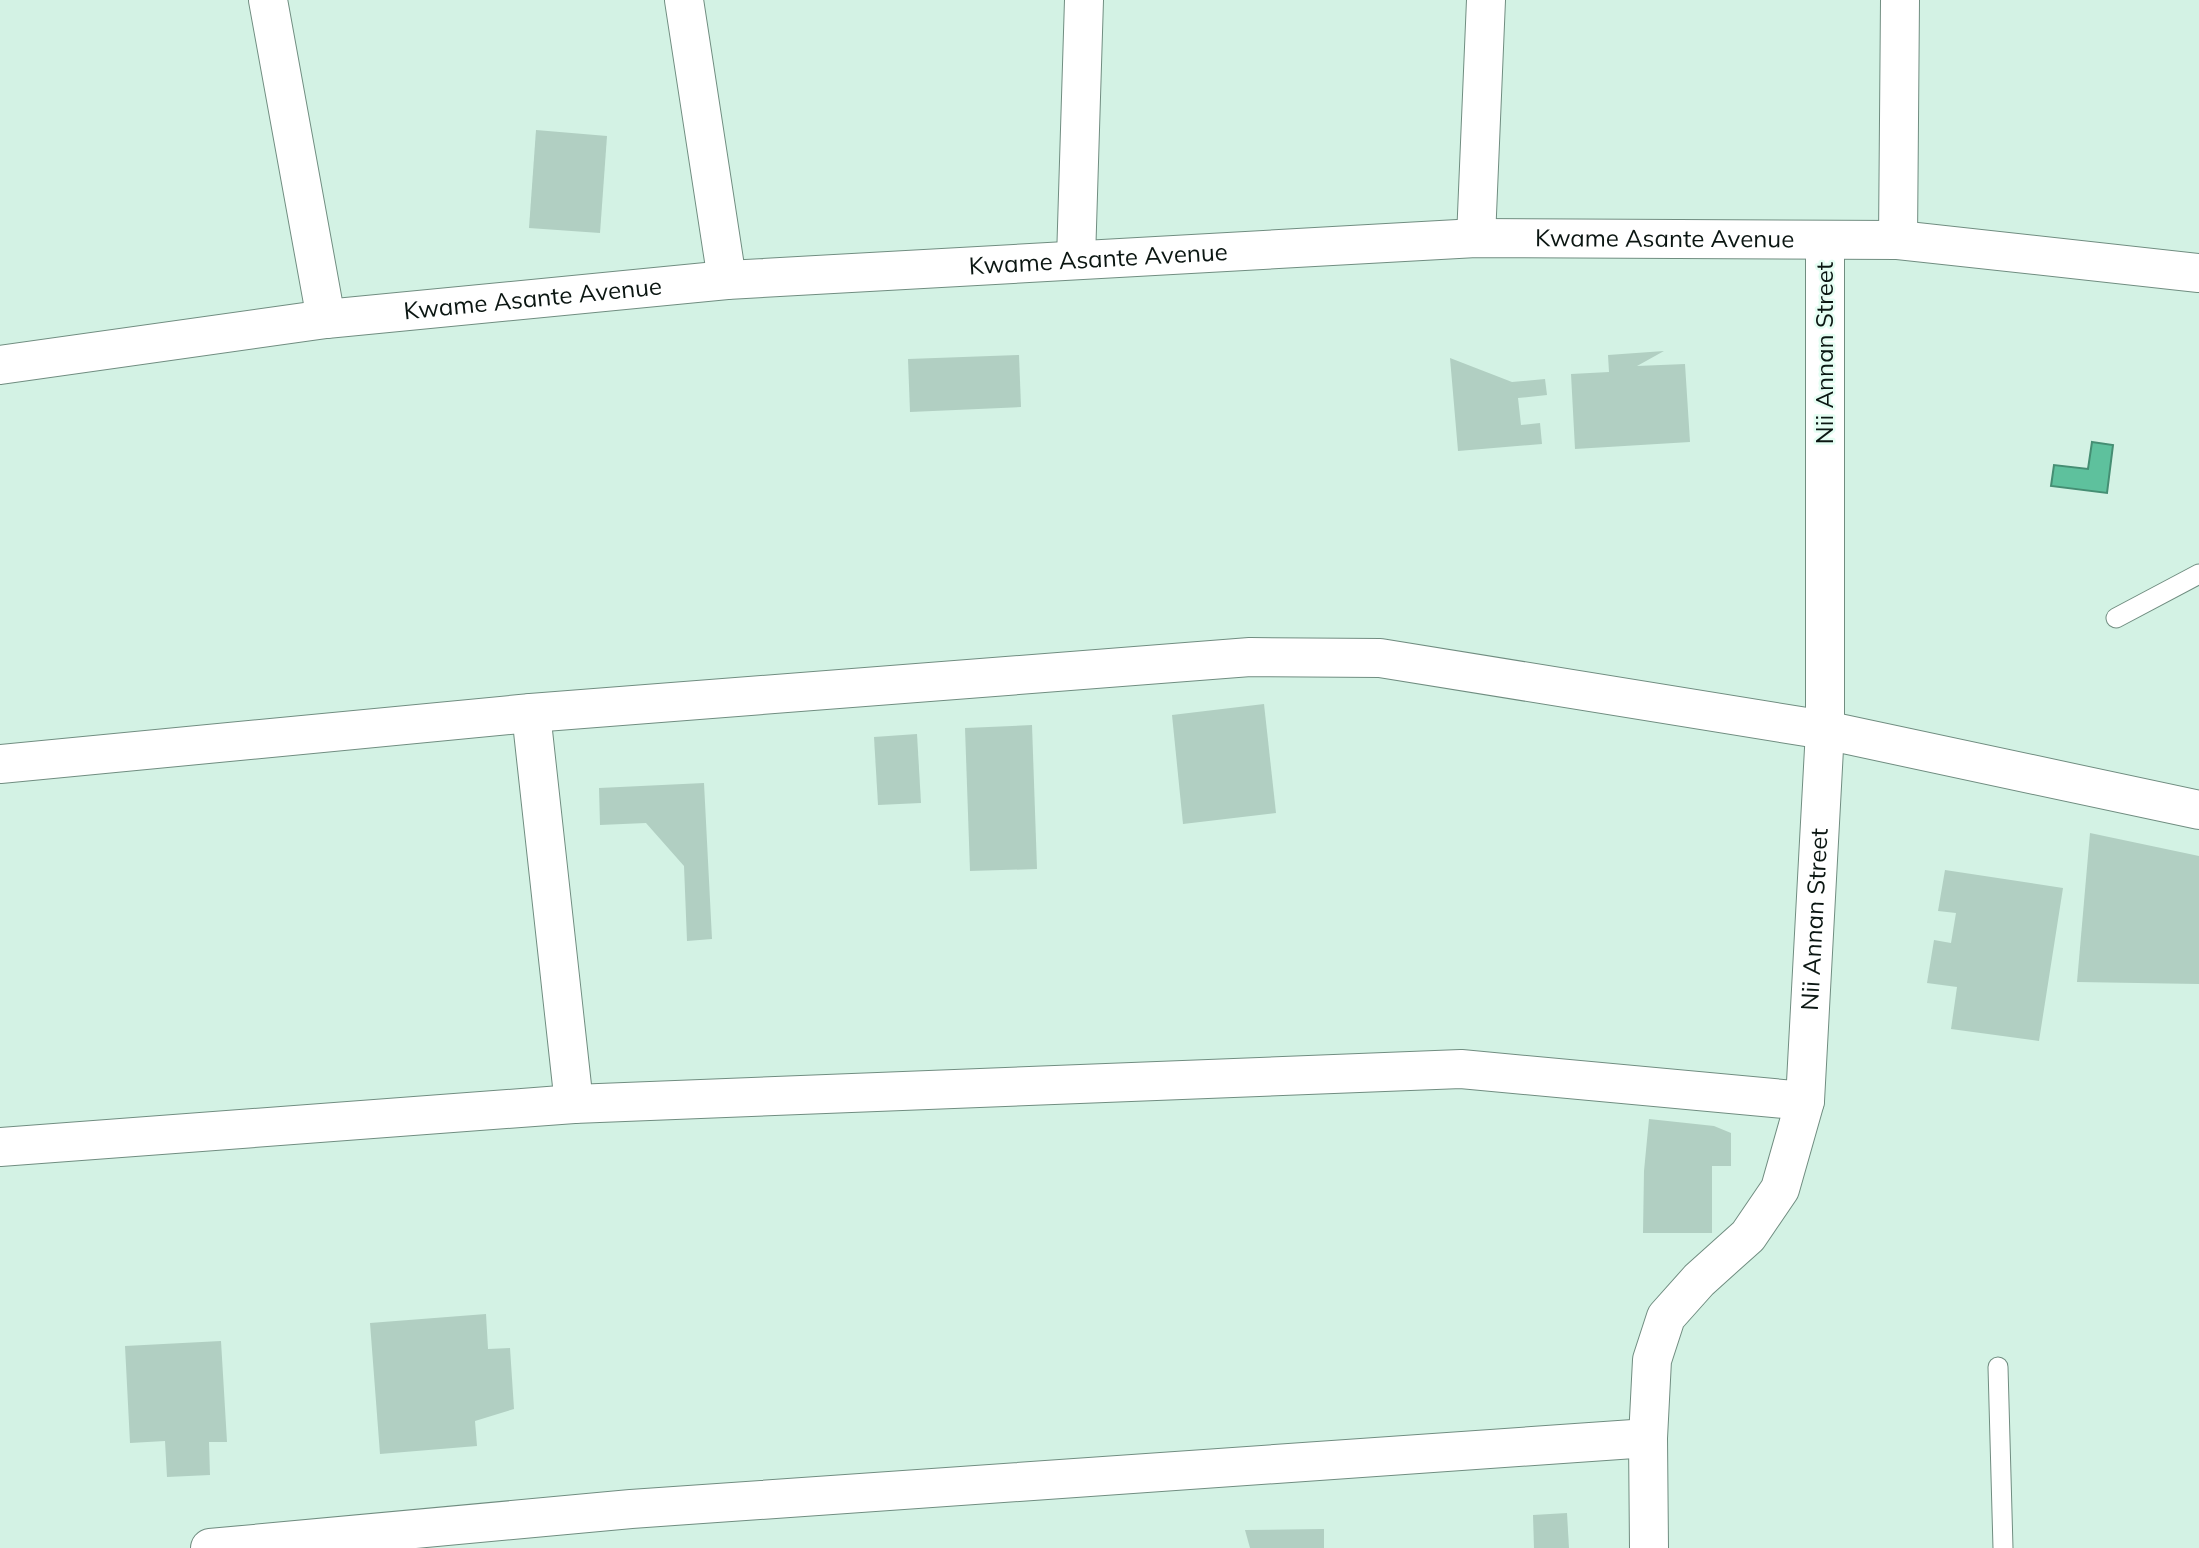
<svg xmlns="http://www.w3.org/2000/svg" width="2199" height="1548" font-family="Mulish,sans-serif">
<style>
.water{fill:#5ec19d;stroke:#458e73;stroke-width:2}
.building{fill:#b1cfc2}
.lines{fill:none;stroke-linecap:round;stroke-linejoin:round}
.service-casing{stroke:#708d80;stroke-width:21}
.minor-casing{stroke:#708d80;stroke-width:40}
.service{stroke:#fff;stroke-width:19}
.minor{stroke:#fff;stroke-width:38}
.labels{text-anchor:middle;stroke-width:5;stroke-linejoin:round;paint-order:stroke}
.street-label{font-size:24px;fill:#0b1612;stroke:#e5fef3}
</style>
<rect width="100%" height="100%" fill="#d3f2e4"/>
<polygon class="water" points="2092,442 2113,445 2107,493 2051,486 2054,465 2088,469"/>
<g class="building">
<polygon points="536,130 607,136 600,233 529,228"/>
<polygon points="1664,351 1637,366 1685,364 1690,442 1575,449 1571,374 1609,372 1608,355"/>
<polygon points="1019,355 1021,407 910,412 908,359"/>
<polygon points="1450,358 1512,382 1545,379 1547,395 1518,398 1521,425 1540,423 1542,444 1458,451"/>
<polygon points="1264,704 1276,813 1183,824 1172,715"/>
<polygon points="1032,725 1037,869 970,871 965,728"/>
<polygon points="917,734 921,803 878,805 874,737"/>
<polygon points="704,783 712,939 687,941 684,866 646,823 600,825 599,788"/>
<polygon points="2090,833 2199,856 2199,984 2077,982"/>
<polygon points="1945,870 2063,888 2039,1041 1951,1029 1957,987 1927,983 1934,940 1951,943 1956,913 1938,911"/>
<polygon points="1649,1119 1714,1126 1731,1133 1731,1166 1712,1166 1712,1233 1643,1233 1644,1171"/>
<polygon points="486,1314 488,1349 510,1348 514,1409 475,1421 477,1446 380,1454 370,1323"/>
<polygon points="221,1341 227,1442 209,1442 210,1475 167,1477 165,1441 130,1443 125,1346"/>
<polygon points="1567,1513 1569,1548 1534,1548 1533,1515"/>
<polygon points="1324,1529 1324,1548 1250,1548 1245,1530"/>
</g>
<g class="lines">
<defs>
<g id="service">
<polyline points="2116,618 2199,574"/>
<polyline points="1998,1367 2003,1548"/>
</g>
<g id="minor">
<polyline points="268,0 326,319"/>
<polyline points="684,0 727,280"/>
<polyline points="1476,238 1486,0"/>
<polyline points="1898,240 1900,0"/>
<polyline points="1076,259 1084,0"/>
<path id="s1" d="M0,365L326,319L727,280L1476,238L1898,240L2199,273"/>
<polyline points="531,713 574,1104"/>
<polyline points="0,764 531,713 1250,657 1380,658 1825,730 2199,810"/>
<polyline points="0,1147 574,1104 1461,1069 1805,1101"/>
<polyline points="210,1548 631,1509 1648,1438"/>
<path id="s2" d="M1649,1548L1648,1438L1652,1360L1666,1317L1699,1280L1748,1236L1780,1189L1805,1101L1825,730V242"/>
</g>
</defs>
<use href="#service" class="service-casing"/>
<use href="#minor" class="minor-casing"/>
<use href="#service" class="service"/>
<use href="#minor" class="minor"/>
</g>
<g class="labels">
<g class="street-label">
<text dy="8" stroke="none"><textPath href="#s1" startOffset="1671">Kwame Asante Avenue</textPath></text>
<text dy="8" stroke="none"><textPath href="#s1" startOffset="1104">Kwame Asante Avenue</textPath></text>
<text dy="8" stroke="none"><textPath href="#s1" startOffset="537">Kwame Asante Avenue</textPath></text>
<text transform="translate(1825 353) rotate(-90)" y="8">Nii Annan Street</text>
<text dy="8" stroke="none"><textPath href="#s2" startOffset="679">Nii Annan Street</textPath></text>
</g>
</g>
</svg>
